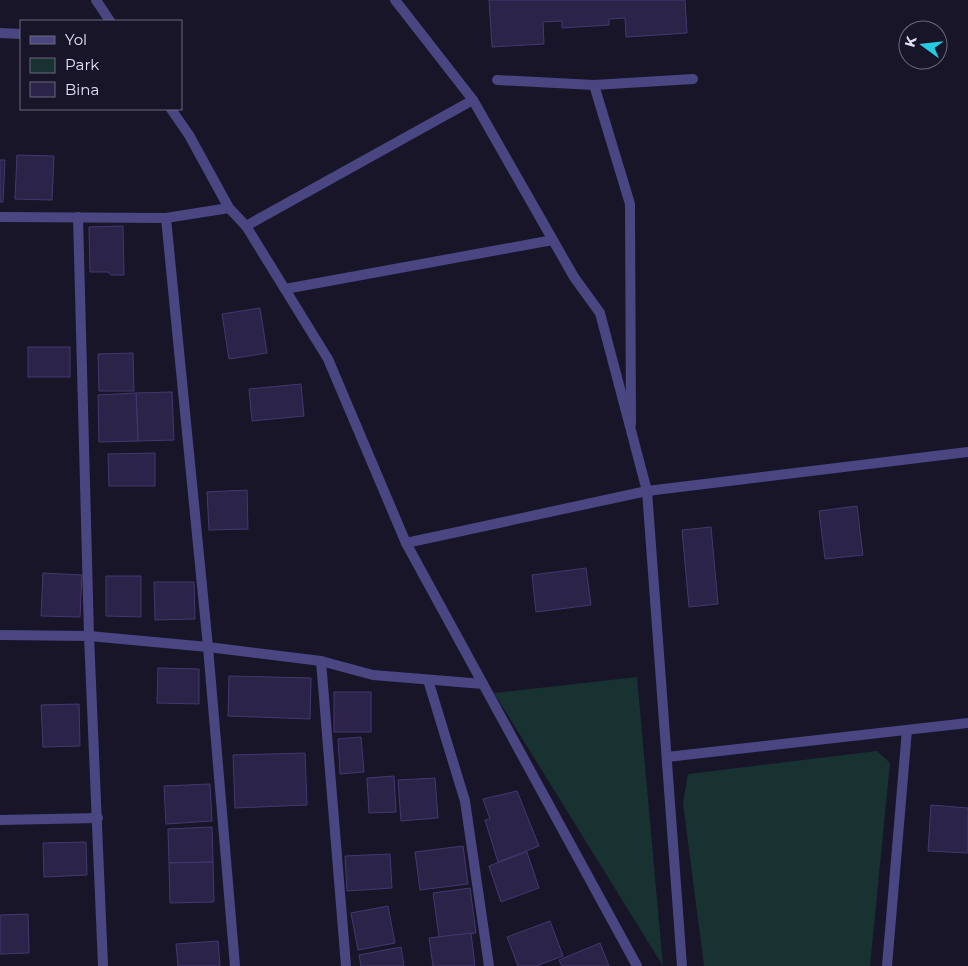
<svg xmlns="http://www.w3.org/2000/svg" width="968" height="966" font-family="Montserrat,sans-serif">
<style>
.green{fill:#183232}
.building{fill:#2b2348;stroke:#443870}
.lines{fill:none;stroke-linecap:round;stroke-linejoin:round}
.service{stroke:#494682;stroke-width:10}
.minor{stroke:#494682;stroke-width:10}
.tertiary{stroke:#494682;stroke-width:10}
</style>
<rect width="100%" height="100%" fill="#181529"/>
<g class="green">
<polygon points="637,677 663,966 494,693"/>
<polygon points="877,751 890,763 870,966 704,966 683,803 688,774"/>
</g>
<g class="building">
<polygon points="489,0 685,0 687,33 626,37 625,18 609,19 609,25 562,28 562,21 543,22 544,44 492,47"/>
<polygon points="17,155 54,156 52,200 15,199"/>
<polygon points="0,160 5,160 3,202 0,202"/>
<polygon points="123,226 124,275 111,275 108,272 90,272 89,227"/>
<polygon points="260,308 267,353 229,359 222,314"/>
<rect x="28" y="347" width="42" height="30"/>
<polygon points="133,353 134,391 99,391 98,354"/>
<polygon points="301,384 304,416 252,421 249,389"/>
<polygon points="172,392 174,440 138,441 136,393"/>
<polygon points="136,393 138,441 99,442 98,395"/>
<polygon points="155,453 155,486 109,486 108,454"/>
<polygon points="247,490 248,529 209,530 207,492"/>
<polygon points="857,506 863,555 825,559 819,511"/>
<polygon points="711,527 718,604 689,607 682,530"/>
<polygon points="586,568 591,605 536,612 532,575"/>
<polygon points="43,573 82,575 80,617 41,616"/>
<polygon points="106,576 141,576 141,617 106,616"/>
<polygon points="154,582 194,582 195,619 155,620"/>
<polygon points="158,668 199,669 199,704 157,703"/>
<polygon points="229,676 311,678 310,719 228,716"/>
<rect x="334" y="692" width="37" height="40"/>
<polygon points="79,704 80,746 43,747 41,705"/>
<polygon points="361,737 364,772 340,774 338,739"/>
<polygon points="305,753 307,805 235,808 233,755"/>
<polygon points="394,776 396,812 369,813 367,778"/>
<polygon points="435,778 438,818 401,821 398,780"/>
<polygon points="210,784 212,821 166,824 164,786"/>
<polygon points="517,791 539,846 498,862 485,820 490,819 483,799"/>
<polygon points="931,805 968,808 968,853 928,851"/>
<polygon points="212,827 213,862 169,863 168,829"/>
<polygon points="86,842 87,875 44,877 43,843"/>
<polygon points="463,846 468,884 420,890 415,852"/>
<polygon points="527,852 539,888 501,902 489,866"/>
<polygon points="390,854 392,888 347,891 345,856"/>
<polygon points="213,862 214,902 170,903 169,863"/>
<polygon points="470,888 476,933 439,937 433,893"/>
<polygon points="388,906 395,943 358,950 351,913"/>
<polygon points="28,914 29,953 0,954 0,915"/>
<polygon points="550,921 563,956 536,966 518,966 507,937"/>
<polygon points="471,933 475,966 433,966 429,938"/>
<polygon points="218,941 220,966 178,966 176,944"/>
<polygon points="600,943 609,966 562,966 559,960"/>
<polygon points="401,947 404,966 361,966 359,955"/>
</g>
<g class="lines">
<g class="service">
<polyline points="497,80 594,85 693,79"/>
<polyline points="594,85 630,204 631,424"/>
</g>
<g class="minor">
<polyline points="96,0 110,21"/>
<polyline points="395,0 473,100 574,277 600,313 647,491 682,966"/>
<polyline points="0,33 21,34"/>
<polyline points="171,109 189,135 229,208 246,226 328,359 406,543 637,966"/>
<polyline points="0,217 166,218 229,208"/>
<polyline points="78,217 89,636 103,966"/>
<polyline points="166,218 208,647 235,966"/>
<polyline points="246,226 473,100"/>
<polyline points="285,289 553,240"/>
<polyline points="0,635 89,636 208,647 321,661 373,675 483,684"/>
<polyline points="321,661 346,966"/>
<polyline points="428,680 465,801 489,966"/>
<polyline points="667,757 968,723"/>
<polyline points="0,820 98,818"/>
<polyline points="887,966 907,730"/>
</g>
<polyline class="tertiary" points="406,543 647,491 968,452"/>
</g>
<rect x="20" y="20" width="162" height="90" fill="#181529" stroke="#6a677d"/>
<rect x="30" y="36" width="25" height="8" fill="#494682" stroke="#6a677d"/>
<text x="65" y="45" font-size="15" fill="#e4e1fb">Yol</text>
<rect x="30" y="58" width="25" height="15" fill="#183232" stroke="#6a677d"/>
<text x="65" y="70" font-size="15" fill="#e4e1fb">Park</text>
<rect x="30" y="82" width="25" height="15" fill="#2b2348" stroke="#6a677d"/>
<text x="65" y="95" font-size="15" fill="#e4e1fb">Bina</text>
<g transform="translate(923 45) rotate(285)"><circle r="24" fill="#181529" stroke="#6a677d"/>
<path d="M0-4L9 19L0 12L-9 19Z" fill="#26cbe2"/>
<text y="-8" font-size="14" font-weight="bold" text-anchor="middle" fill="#e4e1fb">K</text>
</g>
</svg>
